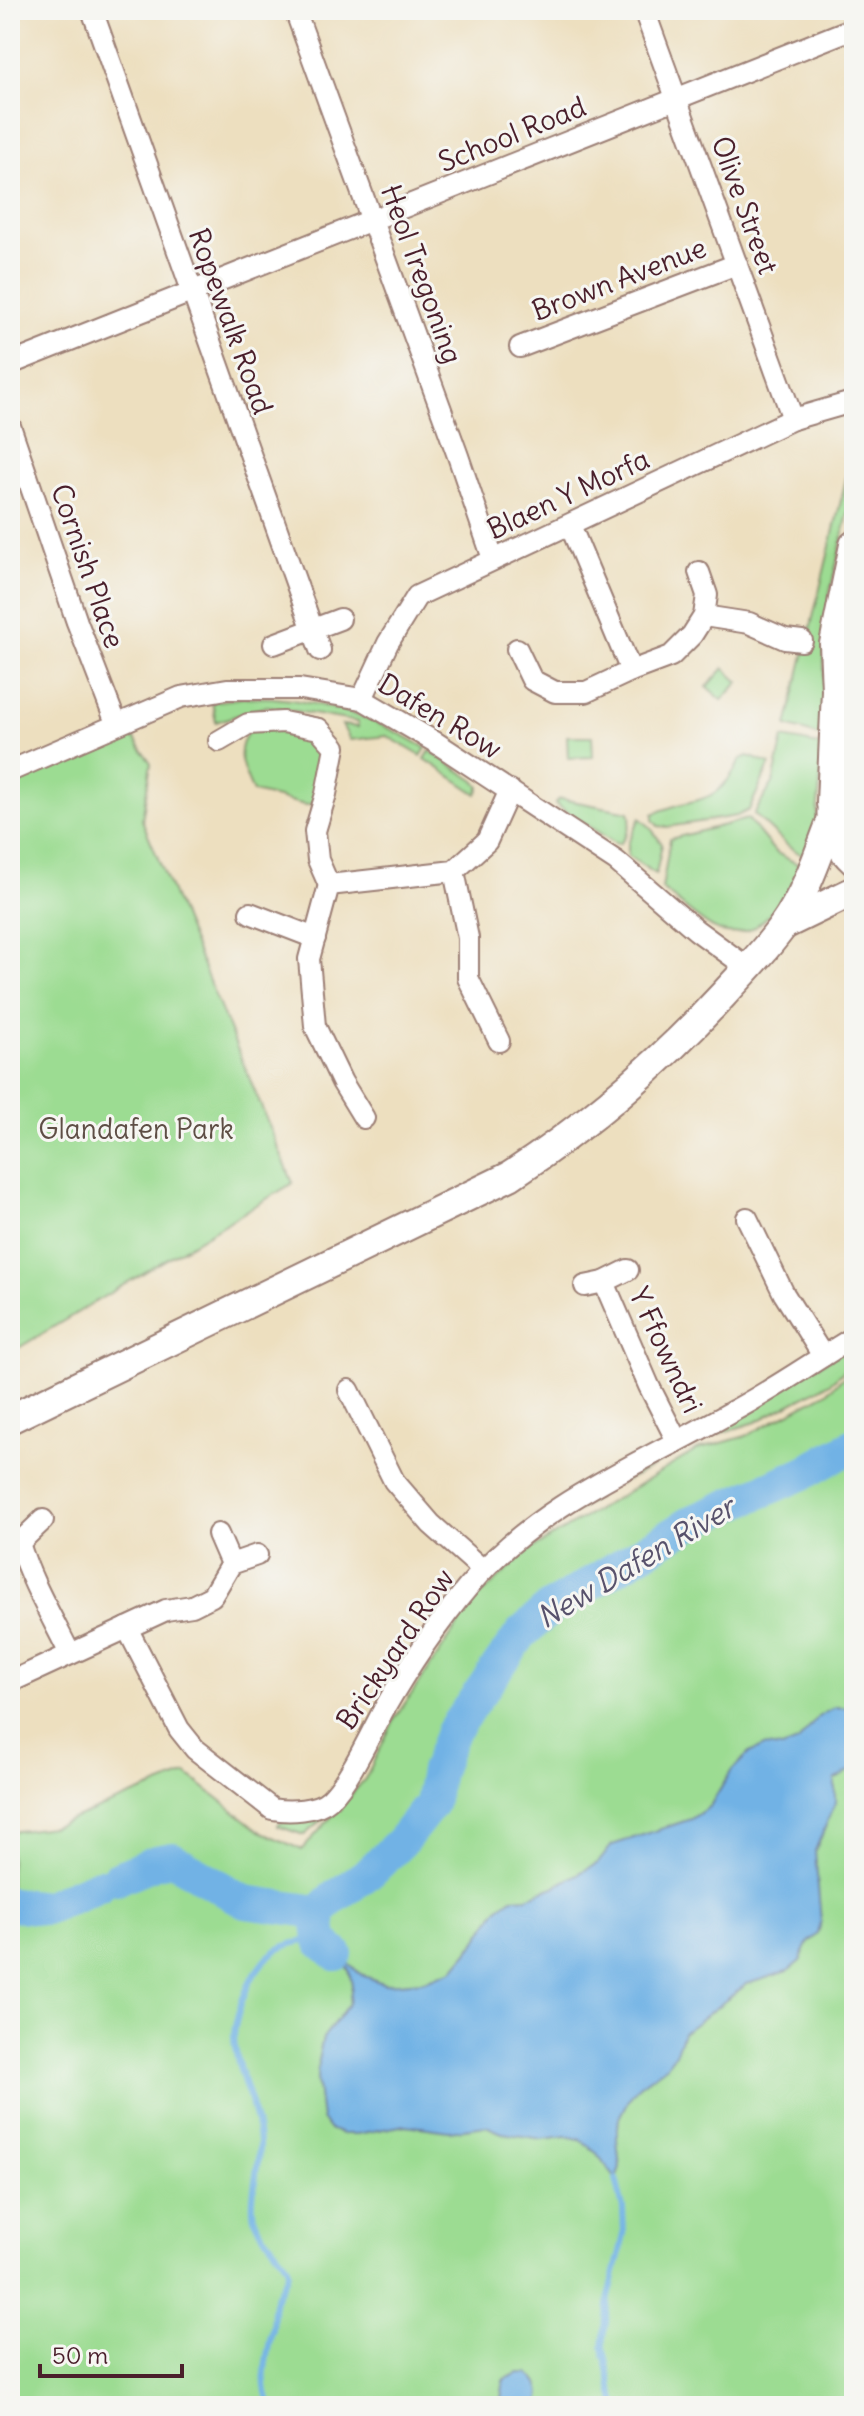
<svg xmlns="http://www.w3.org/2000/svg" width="864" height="2416" font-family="Delius,sans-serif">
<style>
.green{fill:#9cdc92;stroke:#737e5e;stroke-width:2}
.water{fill:#71b2e5;stroke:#5e6888;stroke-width:2}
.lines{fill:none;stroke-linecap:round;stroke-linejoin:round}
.stream{stroke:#71b2e5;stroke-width:6}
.river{stroke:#71b2e5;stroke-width:34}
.street-casing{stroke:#9c7f75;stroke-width:24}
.secondary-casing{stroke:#9c7f75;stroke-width:32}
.street{stroke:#fff;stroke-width:20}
.secondary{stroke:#fff;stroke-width:28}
.labels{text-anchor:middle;stroke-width:6;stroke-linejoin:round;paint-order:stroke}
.street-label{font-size:28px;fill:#4a1f2b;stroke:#f6f6f2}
.park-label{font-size:28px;fill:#5e4e45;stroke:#f6f6f2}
.water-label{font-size:30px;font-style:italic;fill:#58526c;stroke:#f6f6f2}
</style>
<rect width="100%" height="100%" fill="#f6f6f2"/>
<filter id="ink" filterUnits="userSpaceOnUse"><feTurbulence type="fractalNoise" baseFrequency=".0125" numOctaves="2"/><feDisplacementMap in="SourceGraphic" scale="16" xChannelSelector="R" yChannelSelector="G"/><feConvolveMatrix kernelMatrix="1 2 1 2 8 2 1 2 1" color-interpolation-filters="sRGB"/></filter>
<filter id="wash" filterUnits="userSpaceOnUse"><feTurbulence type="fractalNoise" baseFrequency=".006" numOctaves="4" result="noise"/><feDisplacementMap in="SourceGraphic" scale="32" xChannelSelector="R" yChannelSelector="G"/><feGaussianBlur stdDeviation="1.8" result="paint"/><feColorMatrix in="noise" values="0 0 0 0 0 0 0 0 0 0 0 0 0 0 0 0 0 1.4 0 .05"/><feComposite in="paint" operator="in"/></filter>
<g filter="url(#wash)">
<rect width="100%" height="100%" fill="#eddfbf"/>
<g class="green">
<polygon points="854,446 854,488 830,592 824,640 824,737 787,726"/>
<polygon points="724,668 739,682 722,700 707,687"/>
<path d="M248,697C313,697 371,715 426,748L421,756L387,736L350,740L342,725L358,727V722L267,706L216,722L212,702Z"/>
<polygon points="125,725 151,763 142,820 293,1183 10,1353 10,777"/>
<path d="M263,728L319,736L329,750L313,804L305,805L253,792C243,769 233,754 249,730Z"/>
<polygon points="567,736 592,736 593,757 568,758"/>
<polygon points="783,738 824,746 815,834 807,858 789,847 754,814 773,783"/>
<polygon points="430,751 475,781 480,787 477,794 425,759"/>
<path d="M748,756L770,764L749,810L737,816L667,827L658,826L653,820V814C698,793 714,811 741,759Z"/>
<path d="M561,799L629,812C633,820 627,838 619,844L615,843L555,804L557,800Z"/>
<polygon points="640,818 650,827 662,844 656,874 628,856 628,843"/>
<path d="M748,819L775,852L803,867C785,896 755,951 713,928C695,918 678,901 662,889L670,839Z"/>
<polygon points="854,1345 854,1362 830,1383 756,1422 711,1436 619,1484 617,1481"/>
<polygon points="854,1368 854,2406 10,2406 10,1832 52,1827 187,1774 260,1831 302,1850 365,1779 395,1718 474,1602 525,1553 697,1450 746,1436 826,1393"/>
<polygon points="594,1493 597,1498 526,1544 475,1596 423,1665 421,1664 473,1595 525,1543"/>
<polygon points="326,1817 304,1835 278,1826 278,1823"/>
</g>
<g class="water">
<polygon points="835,1707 854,1708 854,1768 835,1780 835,1804 815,1851 821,1922 818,1934 809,1942 800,1961 788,1971 747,1984 683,2033 675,2054 665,2067 639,2086 628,2100 619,2118 617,2138 620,2168 616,2179 595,2151 579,2139 566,2136 542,2139 502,2133 486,2126 449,2131 406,2125 357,2134 342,2134 329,2129 322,2119 317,2079 318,2060 323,2038 349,2003 352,1986 349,1970 336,1954 362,1975 385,1984 422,1981 453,1970 474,1945 498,1908 512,1898 527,1897 554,1887 598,1863 612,1845 691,1819 710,1806 732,1770 749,1753 764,1746 782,1748 798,1742 818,1717"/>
<path d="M519,2373H529C540,2384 544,2391 538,2406H506L501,2399L504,2379Z"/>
</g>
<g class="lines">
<g class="stream">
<path d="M271,2406C258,2381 268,2355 272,2329C273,2319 272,2308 275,2299C278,2290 287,2281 288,2271C289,2262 260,2234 255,2221C248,2200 260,2167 259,2143C257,2106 236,2074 234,2037C234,2024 238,2013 242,2001C256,1962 278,1938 321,1941"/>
<polyline points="616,2406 603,2346 609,2297 624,2235 623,2208 616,2179"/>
</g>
<g class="river">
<polyline points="118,1878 156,1862 173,1859 245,1902 318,1912 321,1941 336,1954"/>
<polyline points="10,1904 45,1908 99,1885"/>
<polyline points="318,1912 332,1899 370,1872 402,1841 431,1804 437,1771 452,1732 521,1634 550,1608 694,1521 806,1472 854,1445"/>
</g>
</g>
</g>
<g filter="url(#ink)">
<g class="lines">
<defs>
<g id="street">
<polyline points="92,10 320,650"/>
<polyline points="295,10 458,456 493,559"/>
<polyline points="644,10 793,419"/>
<polyline points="520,347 737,264"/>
<polyline points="10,364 854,28"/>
<polyline points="10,426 77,622 116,723"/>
<polyline points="570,525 631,671 671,656 692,635 704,616 707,595 699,572"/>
<polyline points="704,616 749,623 785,639 802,641"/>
<polyline points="274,644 340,619"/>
<polyline points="517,649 532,680 555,692 586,692 631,671"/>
<polyline points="362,699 388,643 417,596 793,419 852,402"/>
<polyline points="219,741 248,724 283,722 319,729 335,747 326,794 315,831 318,860 329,885"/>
<polyline points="10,771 181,697 227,689 300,689 362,699 435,742 616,861 696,930 748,968"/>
<polyline points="454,871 468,938 468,978 499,1041"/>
<polyline points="250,913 315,938"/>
<polyline points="364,1118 342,1082 315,1026 309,959 329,885 454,871 487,841 510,790"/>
<polyline points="747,1218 784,1294 823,1356"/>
<polyline points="604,1282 649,1386 677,1441"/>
<polyline points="585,1286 604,1282 628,1270"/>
<polyline points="349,1390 394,1481 431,1524 483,1570"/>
<polyline points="218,1534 231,1564"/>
<path d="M10,1543H19C31,1582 52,1617 70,1654"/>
<polyline points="19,1543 43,1520"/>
<path d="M127,1628L179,1729L195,1749L272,1809C289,1812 317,1811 330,1799C349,1781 370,1735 383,1711C408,1667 437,1624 469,1586C539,1502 643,1463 735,1410C776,1388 814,1361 854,1337"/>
<polyline points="10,1682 166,1610 192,1606 212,1596 231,1564 257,1555"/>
</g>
<g id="secondary">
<path d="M854,768C822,791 826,837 854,861"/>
<polyline points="831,803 836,690 834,644 854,545"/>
<polyline points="784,925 854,891"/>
<path d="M10,1419L510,1176C588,1125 659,1064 723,995C743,973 765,951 783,926C805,895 818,856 831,821"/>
</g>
</defs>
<use href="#street" class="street-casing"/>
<use href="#secondary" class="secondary-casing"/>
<use href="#street" class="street"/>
<use href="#secondary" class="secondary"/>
</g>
</g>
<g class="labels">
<g class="street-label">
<text transform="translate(512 134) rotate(-22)" y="10">School Road</text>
<text transform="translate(745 205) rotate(70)" y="10">Olive Street</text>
<text transform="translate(422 274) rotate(70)" y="10">Heol Tregoning</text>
<text transform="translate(619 279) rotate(-21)" y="10">Brown Avenue</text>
<text transform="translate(231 321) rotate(70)" y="10">Ropewalk Road</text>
<text transform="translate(568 494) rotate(-25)" y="10">Blaen Y Morfa</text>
<text transform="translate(88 566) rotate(71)" y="10">Cornish Place</text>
<text transform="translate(440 716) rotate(31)" y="10">Dafen Row</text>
<text transform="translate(666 1350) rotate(65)" y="10">Y Ffowndri</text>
<text transform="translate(395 1649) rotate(-56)" y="10">Brickyard Row</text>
</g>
<g class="park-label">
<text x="136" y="1139">Glandafen Park</text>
</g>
<g class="water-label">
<text transform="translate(636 1563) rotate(-31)" y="10">New Dafen River</text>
</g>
</g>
<rect width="864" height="2416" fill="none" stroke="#f6f6f2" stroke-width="40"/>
<path d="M40 2364v12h142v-12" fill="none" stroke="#4a1f2b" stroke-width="4"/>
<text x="52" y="2364" font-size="24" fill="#4a1f2b" stroke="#f6f6f2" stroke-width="6" paint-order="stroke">50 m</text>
</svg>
